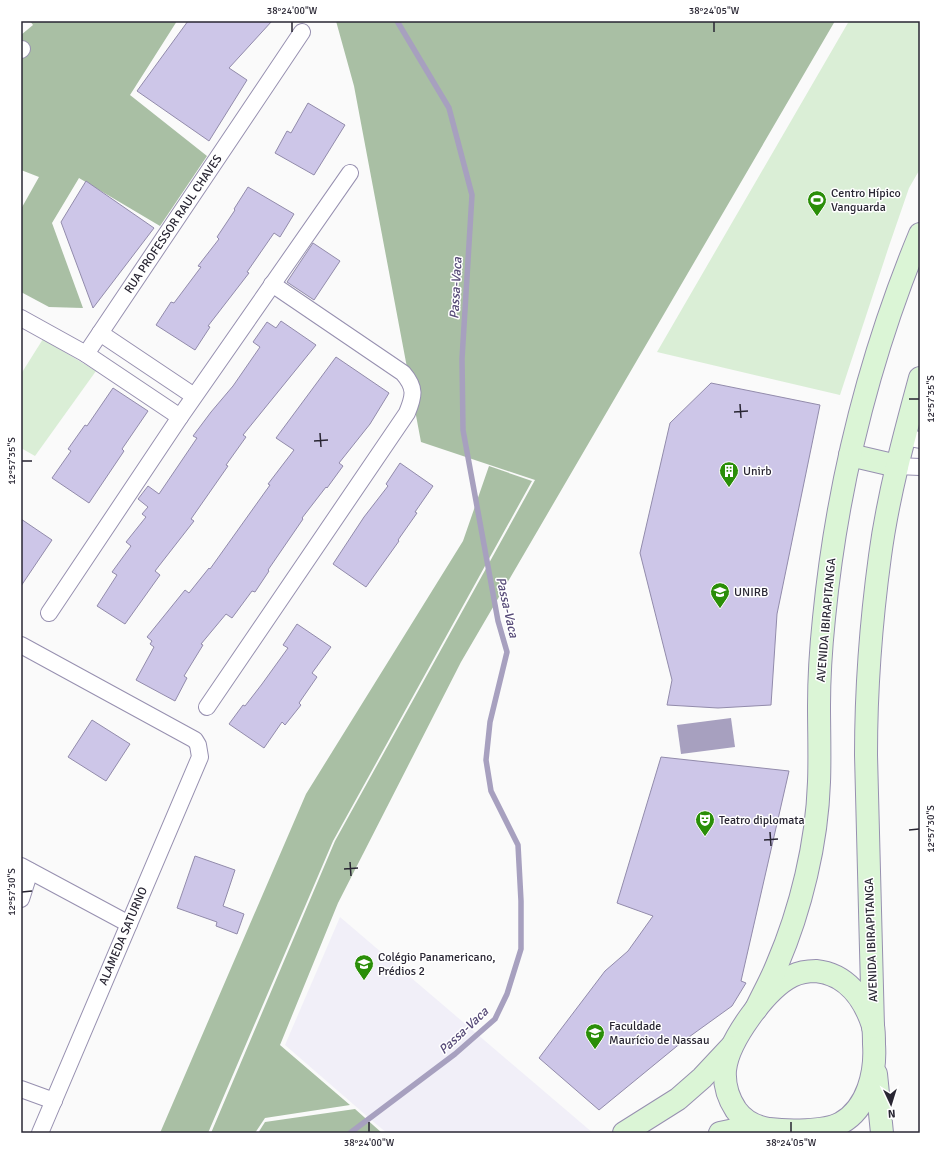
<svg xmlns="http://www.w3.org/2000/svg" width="941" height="1154" font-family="Signika,sans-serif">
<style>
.built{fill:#f1eff8}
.green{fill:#daeed6}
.forest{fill:#a9bfa4}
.water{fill:#a7a0bf}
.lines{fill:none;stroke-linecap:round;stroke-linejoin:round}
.stream{stroke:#a7a0bf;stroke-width:5.5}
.building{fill:#cdc6e8;stroke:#928bab}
.street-casing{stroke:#9790b0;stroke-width:18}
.secondary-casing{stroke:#9790b0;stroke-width:24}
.street{stroke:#fff;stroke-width:16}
.secondary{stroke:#dbf5d6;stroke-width:22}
.ticks{fill:none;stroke:#292633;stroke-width:1.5}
.labels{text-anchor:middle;stroke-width:3;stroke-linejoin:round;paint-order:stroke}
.poi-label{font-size:12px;fill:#292633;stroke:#fff;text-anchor:start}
.street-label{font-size:12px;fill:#292633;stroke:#fff}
.water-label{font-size:13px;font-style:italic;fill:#574b78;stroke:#fff}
.neatline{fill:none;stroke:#292633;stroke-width:1.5}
.ticks-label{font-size:10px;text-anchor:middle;fill:#292633}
</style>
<rect width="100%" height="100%" fill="#fafafa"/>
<polygon class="built" points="340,917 593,1133 387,1133 376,1124 285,1045"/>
<g class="green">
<polygon points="849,21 920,21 920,169 909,188 889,246 840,395 657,352"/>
<polygon points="43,339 96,371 35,456 21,448 21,374"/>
</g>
<g class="forest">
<polygon points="30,21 177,21 130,95 207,156 160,226 79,178 52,223 83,308 49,307 21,292 21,209 39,177 21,170 21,35 33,25"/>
<polygon points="336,21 835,21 461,662 338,903 280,1045 350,1105 265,1118 255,1133 211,1133 335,841 535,480 421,442 354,86"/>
<polygon points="489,466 532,481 333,841 208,1133 160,1133 306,794 463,541"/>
<polygon points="355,1109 382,1133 258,1133 265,1122"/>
</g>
<polygon class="water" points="731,718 735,747 681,754 677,725"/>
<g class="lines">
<polyline class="stream" points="350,1133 455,1054 495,1019 507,994 521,949 521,901 518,845 491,791 486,760 490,722 507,652 498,621 463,430 462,359 472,195 449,108 397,21"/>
</g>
<g class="building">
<polygon points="188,21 272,21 229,68 247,80 209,141 137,91"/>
<polygon points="308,103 345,125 314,175 275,153 287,131 291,133"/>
<polygon points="86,181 154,228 93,308 61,222"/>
<polygon points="248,187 294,214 280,237 274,233 247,272 249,273 208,326 210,327 195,350 156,325 171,302 174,303 201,267 198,266 219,239 217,237 235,210 234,209"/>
<polygon points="313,243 340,261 314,300 287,282"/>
<polygon points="281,321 316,345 243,435 246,437 226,465 228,466 191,519 194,521 155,571 160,575 125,624 97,606 117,575 112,572 131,546 126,542 146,517 142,514 148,507 138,499 148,486 159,494 197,438 193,436 211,412 233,386 260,347 253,342 267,322 276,328"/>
<polygon points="336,357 389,393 370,424 339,463 343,466 327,488 326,487 302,518 303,519 268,570 269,571 255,592 252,591 232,618 226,614 201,644 203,645 184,676 187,678 175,701 136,680 154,647 150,644 152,641 147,637 185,590 189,593 209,568 210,569 270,485 268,484 294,450 276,438"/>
<polygon points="711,383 820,405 777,614 771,705 718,708 667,705 672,680 640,553 670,423"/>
<polygon points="113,388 148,411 122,449 124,451 89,503 52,478 71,451 68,449 85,425 87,426"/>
<polygon points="400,463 433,486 415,512 417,513 398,540 399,541 366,587 333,564 364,517 388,486 386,484"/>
<polygon points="21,519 52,540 21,586"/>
<polygon points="297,624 331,647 312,673 317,677 299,703 301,705 285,725 282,722 264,748 229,724 243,705 245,706 262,684 288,648 283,645"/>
<polygon points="92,720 130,744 106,781 68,757"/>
<polygon points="661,757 789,771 741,981 746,983 732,1006 682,1042 599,1110 539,1058 605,971 628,951 653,916 617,903"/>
<polygon points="195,856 235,870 223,906 244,914 237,934 216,926 217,922 177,908"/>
</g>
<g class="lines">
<defs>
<g id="street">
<polyline points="21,50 22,49"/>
<polyline points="21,318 86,354 302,32"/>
<polyline points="100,333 194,396"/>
<polyline points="86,354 180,417"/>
<polyline points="904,437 920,440"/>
<polyline points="897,466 920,467"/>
<polyline points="49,613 180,417 350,173"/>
<polyline points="21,645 195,740 198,745 200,757 40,1133"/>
<path d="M207,707L407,413C414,396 416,388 403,373L272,284"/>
<polyline points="21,866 129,924"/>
<polyline points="21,899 30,871"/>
<polyline points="21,1089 54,1101"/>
</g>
<g id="secondary">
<polyline points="850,455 897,466"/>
<path d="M816,971C846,974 864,998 873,1026C874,1031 874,1038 874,1044C876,1072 868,1108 841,1123C826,1132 786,1131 769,1129C756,1127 744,1121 736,1110C728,1098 724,1084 725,1070C728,1041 766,989 792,976C800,972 807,971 816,971Z"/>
<path d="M756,1009C763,994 771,980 777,965C801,909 817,843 819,782C820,757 819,731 819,706C819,677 821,647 824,618C837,486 869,357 920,234"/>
<path d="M873,1027L866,755C866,688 871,622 880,556C888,496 904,437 920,378"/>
<polyline points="876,1074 882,1133"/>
<polyline points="624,1133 678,1099 702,1078 731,1047"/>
<polyline points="720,1133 744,1128 760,1128"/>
</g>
</defs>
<use href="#street" class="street-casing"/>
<use href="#secondary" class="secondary-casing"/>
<use href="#street" class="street"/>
<use href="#secondary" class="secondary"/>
</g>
<path class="ticks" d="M292,22V32M714,22V32M909,399H919M740,404L741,418M734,412L748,411M320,433L321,447M314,441L328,440M22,461H32M909,830L919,829M770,832L771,846M764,840L778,839M350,862L351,876M344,869L358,868M22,892L32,891M369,1122V1132M791,1122V1132"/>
<defs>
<symbol id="stadium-pin" viewBox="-11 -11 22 30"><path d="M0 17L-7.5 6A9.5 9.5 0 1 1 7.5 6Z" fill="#2a8e08" stroke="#fff"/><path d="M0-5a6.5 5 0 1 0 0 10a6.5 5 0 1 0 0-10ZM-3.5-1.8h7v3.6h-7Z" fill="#fff"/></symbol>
<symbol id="building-pin" viewBox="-11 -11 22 30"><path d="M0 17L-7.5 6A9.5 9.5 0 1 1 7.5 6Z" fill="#2a8e08" stroke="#fff"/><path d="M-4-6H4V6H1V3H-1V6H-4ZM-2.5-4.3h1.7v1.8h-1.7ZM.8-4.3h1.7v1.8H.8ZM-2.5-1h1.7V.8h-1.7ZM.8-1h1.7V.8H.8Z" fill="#fff"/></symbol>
<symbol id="university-pin" viewBox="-11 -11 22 30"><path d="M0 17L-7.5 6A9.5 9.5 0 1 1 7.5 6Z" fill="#2a8e08" stroke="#fff"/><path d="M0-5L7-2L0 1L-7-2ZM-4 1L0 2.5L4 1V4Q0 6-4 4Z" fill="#fff"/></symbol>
<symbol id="theatre-pin" viewBox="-11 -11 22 30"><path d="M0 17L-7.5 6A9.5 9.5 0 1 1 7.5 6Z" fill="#2a8e08" stroke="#fff"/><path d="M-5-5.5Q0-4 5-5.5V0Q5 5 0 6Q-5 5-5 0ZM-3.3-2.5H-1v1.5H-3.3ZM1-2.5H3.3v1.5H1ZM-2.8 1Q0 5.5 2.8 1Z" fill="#fff"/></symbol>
<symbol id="school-pin" viewBox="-11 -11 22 30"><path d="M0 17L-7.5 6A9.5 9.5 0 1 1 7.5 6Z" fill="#2a8e08" stroke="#fff"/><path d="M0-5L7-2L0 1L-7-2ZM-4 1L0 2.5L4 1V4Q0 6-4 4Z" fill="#fff"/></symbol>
</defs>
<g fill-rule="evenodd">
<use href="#stadium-pin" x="806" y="189" width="22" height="30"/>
<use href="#building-pin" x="718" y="460" width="22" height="30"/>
<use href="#university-pin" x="709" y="581" width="22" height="30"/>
<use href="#theatre-pin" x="694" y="809" width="22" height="30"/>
<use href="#school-pin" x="353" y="953" width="22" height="30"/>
<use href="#university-pin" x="584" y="1022" width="22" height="30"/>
</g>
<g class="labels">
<g class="poi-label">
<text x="831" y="197">Centro Hípico<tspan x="831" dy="14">Vanguarda</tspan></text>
<text x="743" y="475">Unirb</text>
<text x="734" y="596">UNIRB</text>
<text x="719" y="824">Teatro diplomata</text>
<text x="378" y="961">Colégio Panamericano,<tspan x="378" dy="14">Prédios 2</tspan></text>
<text x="609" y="1030">Faculdade<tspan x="609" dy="14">Maurício de Nassau</tspan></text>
</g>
<g class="street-label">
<text transform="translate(173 224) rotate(-56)" y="4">RUA PROFESSOR RAUL CHAVES</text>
<text transform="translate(826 620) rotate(-85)" y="4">AVENIDA IBIRAPITANGA</text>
<text transform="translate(123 936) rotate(-67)" y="4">ALAMEDA SATURNO</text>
<text transform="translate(871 940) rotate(-92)" y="4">AVENIDA IBIRAPITANGA</text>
</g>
<g class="water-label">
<text transform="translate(455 288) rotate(-87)" y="5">Passa-Vaca</text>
<text transform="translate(508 607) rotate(77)" y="5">Passa-Vaca</text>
<text transform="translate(463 1030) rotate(-43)" y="5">Passa-Vaca</text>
</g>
</g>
<rect width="941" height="1154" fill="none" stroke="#ffffff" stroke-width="44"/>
<g transform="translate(891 1104) rotate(176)" stroke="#ffffff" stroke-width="3" paint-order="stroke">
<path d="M0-3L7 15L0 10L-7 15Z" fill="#292633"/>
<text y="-6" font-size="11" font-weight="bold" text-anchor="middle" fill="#292633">N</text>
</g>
<rect x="22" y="22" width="897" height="1110" class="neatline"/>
<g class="ticks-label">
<text x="292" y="14">38°24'00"W</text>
<text x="714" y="14">38°24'05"W</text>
<text transform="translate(930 399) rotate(-90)" y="4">12°57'35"S</text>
<text transform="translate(11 461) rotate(-90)" y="4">12°57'35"S</text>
<text transform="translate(930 829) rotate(-90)" y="4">12°57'30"S</text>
<text transform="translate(11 892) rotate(-90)" y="4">12°57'30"S</text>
<text x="369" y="1146">38°24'00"W</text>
<text x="791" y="1146">38°24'05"W</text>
</g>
</svg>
